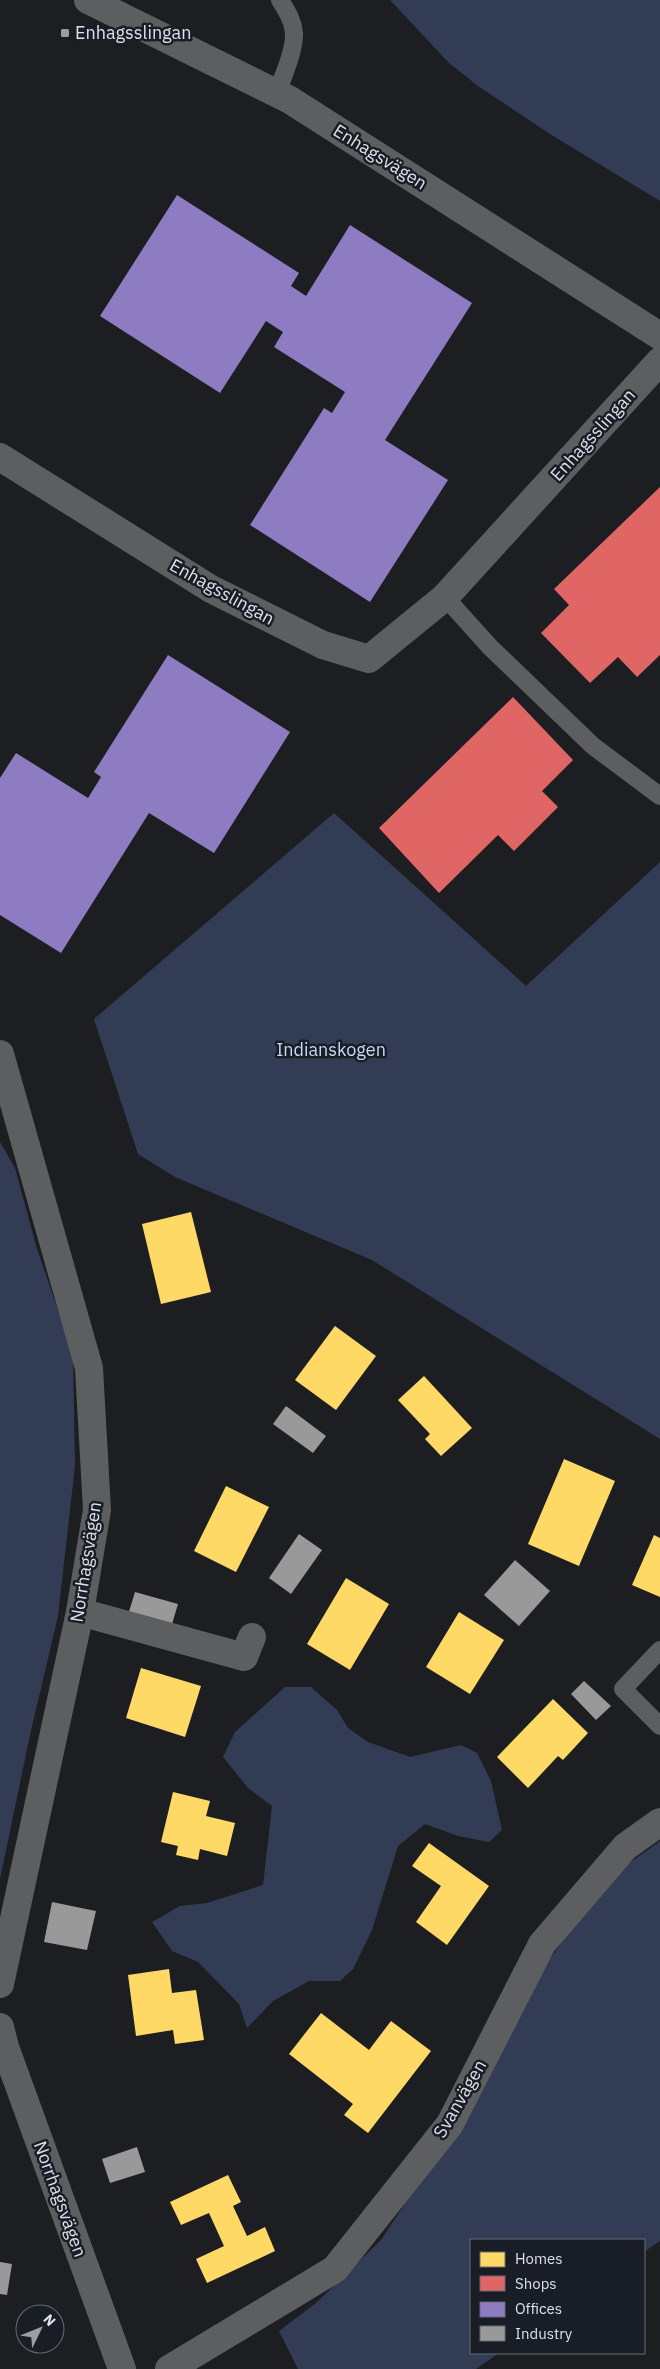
<svg xmlns="http://www.w3.org/2000/svg" width="660" height="2369" font-family="'IBM Plex Sans',sans-serif">
<style>
.green{fill:#323d55}
.homes{fill:#ffd966}
.shops{fill:#e06666}
.offices{fill:#8e7cc3}
.industry{fill:#999}
.lines{fill:none;stroke-linecap:round;stroke-linejoin:round}
.service{stroke:#5d5e5f;stroke-width:18}
.minor{stroke:#5d5e5f;stroke-width:28}
.tertiary{stroke:#5d5e5f;stroke-width:28}
.poi-dot{fill:#9a9da2;stroke:#181d26;stroke-width:2}
.labels{text-anchor:middle;stroke-width:5;stroke-linejoin:round;paint-order:stroke}
.poi-label{font-size:18px;fill:#dee1e7;stroke:#181d26;text-anchor:start}
.street-label{font-size:18px;fill:#dee1e7;stroke:#181d26}
.park-label{font-size:18px;fill:#c9d7f4;stroke:#181d26}
</style>
<rect width="100%" height="100%" fill="#1c1e22"/>
<g class="green">
<polygon points="390,0 660,0 660,201 550,134 478,86 449,63"/>
<polygon points="334,813 526,986 660,862 660,1439 372,1260 175,1177 138,1154 94,1019"/>
<polygon points="0,1142 15,1168 37,1249 73,1354 75,1466 58,1616 30,1735 0,1879"/>
<polygon points="285,1687 311,1687 337,1710 348,1728 368,1742 410,1757 461,1745 477,1753 491,1781 502,1830 489,1842 458,1836 425,1824 398,1846 372,1930 353,1969 340,1981 309,1981 273,2001 247,2028 239,2004 198,1962 172,1951 152,1922 180,1906 207,1903 263,1885 272,1806 248,1788 223,1757 235,1732"/>
<polygon points="660,1841 660,2241 644,2252 644,2240 471,2240 471,2353 499,2353 476,2369 298,2369 279,2331 316,2303 381,2240 481,2088 536,1978 608,1878"/>
</g>
<g class="homes">
<polygon points="191,1212 211,1292 161,1304 142,1224"/>
<polygon points="335,1326 376,1356 336,1410 295,1380"/>
<polygon points="424,1376 472,1428 441,1456 425,1439 430,1434 398,1400"/>
<polygon points="564,1459 615,1481 579,1566 528,1544"/>
<polygon points="226,1486 269,1507 236,1572 194,1551"/>
<polygon points="654,1535 660,1538 660,1597 632,1585"/>
<polygon points="346,1578 389,1604 350,1670 307,1644"/>
<polygon points="459,1612 504,1640 470,1694 426,1667"/>
<polygon points="141,1668 201,1686 185,1737 126,1718"/>
<polygon points="553,1699 588,1733 563,1760 558,1756 528,1788 497,1757"/>
<polygon points="173,1792 210,1801 206,1816 235,1823 227,1856 200,1849 198,1860 176,1855 178,1846 161,1842"/>
<polygon points="429,1843 489,1886 447,1945 416,1922 441,1886 412,1866"/>
<polygon points="169,1969 172,1993 196,1990 204,2040 175,2044 173,2030 136,2036 128,1975"/>
<polygon points="321,2013 369,2050 391,2021 431,2051 368,2133 344,2115 353,2104 289,2054"/>
<polygon points="228,2175 241,2202 233,2206 247,2236 265,2227 275,2251 207,2283 196,2259 224,2246 209,2213 181,2225 170,2202"/>
</g>
<g class="shops">
<polygon points="660,487 660,655 637,677 618,657 590,683 541,633 569,605 554,589"/>
<polygon points="513,697 573,760 542,791 558,807 514,851 498,835 439,893 379,828"/>
</g>
<g class="offices">
<polygon points="177,195 299,273 291,286 306,296 350,225 472,303 385,440 448,480 370,602 250,525 324,408 332,413 345,392 274,347 283,332 266,321 220,393 100,316"/>
<polygon points="168,655 290,732 214,853 149,813 61,953 0,915 0,778 16,753 88,798 101,777 94,772"/>
</g>
<g class="industry">
<polygon points="286,1406 326,1436 313,1453 273,1424"/>
<polygon points="299,1534 322,1550 291,1594 269,1578"/>
<polygon points="515,1560 550,1591 519,1626 484,1595"/>
<polygon points="135,1592 178,1604 170,1631 127,1618"/>
<polygon points="584,1681 611,1706 596,1720 571,1694"/>
<polygon points="52,1902 96,1911 87,1950 44,1942"/>
<polygon points="137,2147 145,2172 110,2183 102,2159"/>
<polygon points="0,2262 12,2264 7,2295 0,2294"/>
</g>
<g class="lines">
<g class="service">
<path d="M276,94C283,78 295,50 294,33C293,20 286,10 280,0"/>
<polyline points="445,597 490,647 593,746 660,796"/>
<polyline points="660,1650 623,1689 660,1726"/>
</g>
<g class="minor">
<polyline points="0,457 211,589 323,645 369,659 445,597 660,361"/>
<polyline points="0,1054 89,1368 97,1510 80,1612 0,1984"/>
<polyline points="80,1612 244,1657 252,1637"/>
<polyline points="0,2027 5,2047 122,2369"/>
<polyline points="169,2369 335,2269 450,2124 542,1944 625,1847 660,1822"/>
</g>
<polyline class="tertiary" points="88,0 290,100 660,336"/>
</g>
<rect class="poi-dot" x="60" y="28" width="10" height="10" rx="2.5"/>
<g class="labels">
<g class="poi-label">
<text x="75" y="39">Enhagsslingan</text>
</g>
<g class="street-label">
<text transform="translate(380 157) rotate(32)" y="6">Enhagsvägen</text>
<text transform="translate(593 435) rotate(-48)" y="6">Enhagsslingan</text>
<text transform="translate(222 592) rotate(29)" y="6">Enhagsslingan</text>
<text transform="translate(86 1562) rotate(-81)" y="6">Norrhagsvägen</text>
<text transform="translate(460 2099) rotate(-60)" y="6">Svanvägen</text>
<text transform="translate(60 2199) rotate(70)" y="6">Norrhagsvägen</text>
</g>
<g class="park-label">
<text x="331" y="1056">Indianskogen</text>
</g>
</g>
<rect x="470" y="2239" width="175" height="115" fill="#181d26" stroke="#676b73"/>
<rect x="480" y="2252" width="25" height="15" fill="#ffd966" stroke="#676b73"/>
<text x="515" y="2264" font-size="15" fill="#dee1e7">Homes</text>
<rect x="480" y="2276" width="25" height="15" fill="#e06666" stroke="#676b73"/>
<text x="515" y="2289" font-size="15" fill="#dee1e7">Shops</text>
<rect x="480" y="2302" width="25" height="15" fill="#8e7cc3" stroke="#676b73"/>
<text x="515" y="2314" font-size="15" fill="#dee1e7">Offices</text>
<rect x="480" y="2326" width="25" height="15" fill="#999999" stroke="#676b73"/>
<text x="515" y="2339" font-size="15" fill="#dee1e7">Industry</text>
<g transform="translate(40 2329) rotate(47)"><circle r="24" fill="#181d26" stroke="#676b73"/>
<path d="M0-4L9 19L0 12L-9 19Z" fill="#9a9da2"/>
<text y="-8" font-size="14" font-weight="bold" text-anchor="middle" fill="#dee1e7">N</text>
</g>
</svg>
